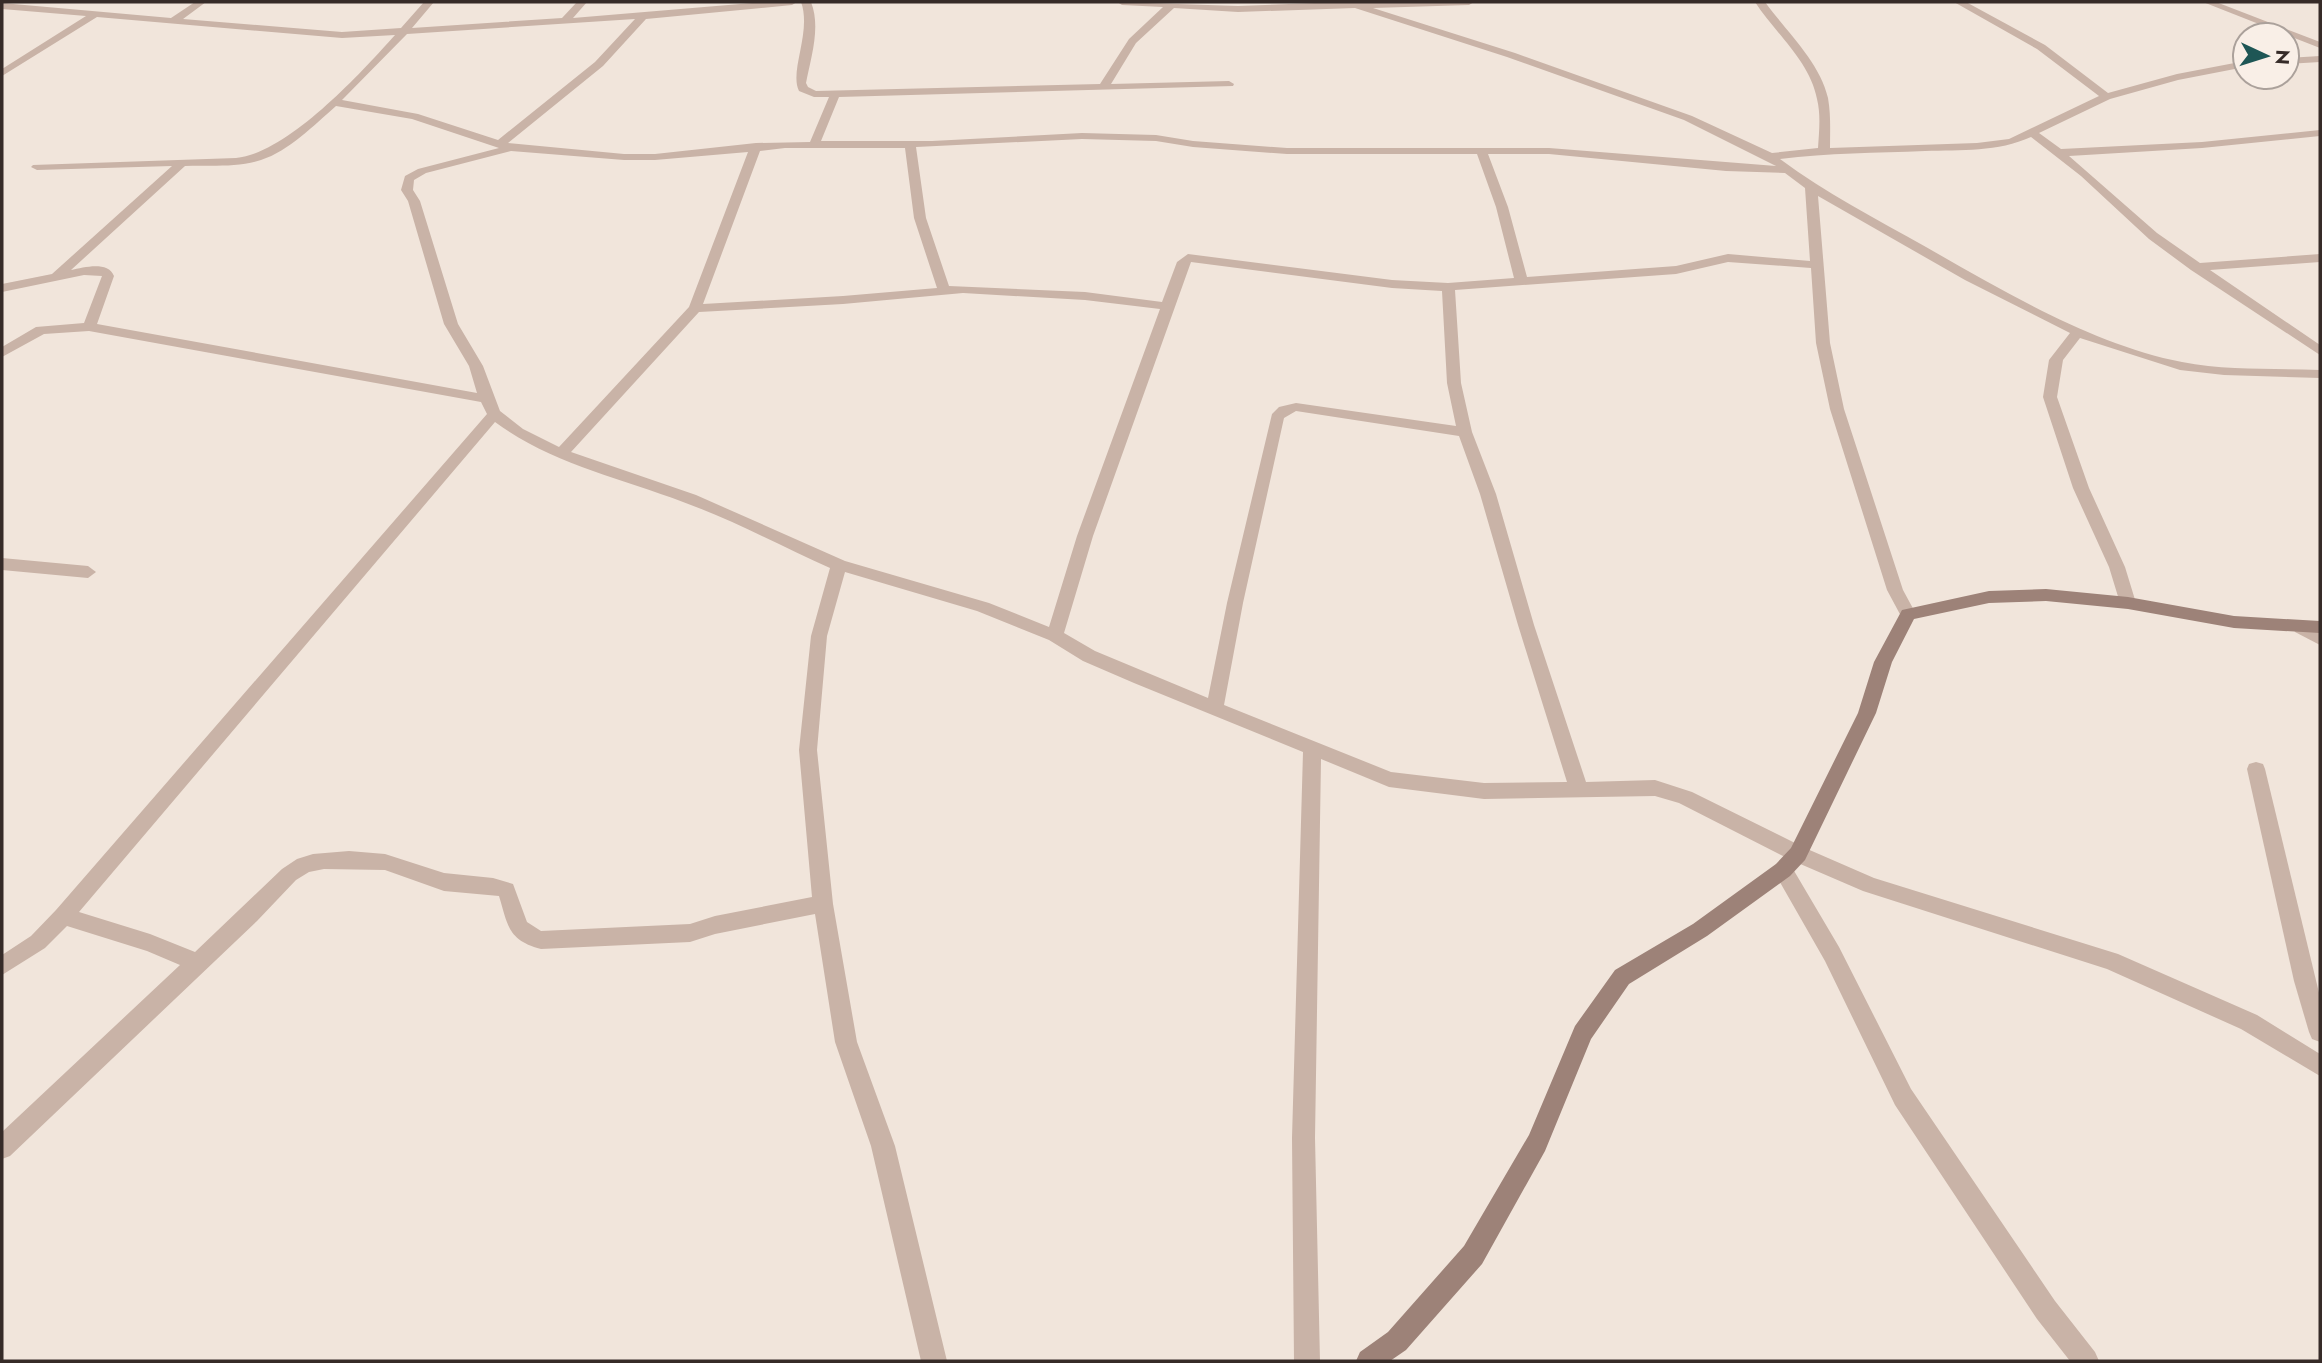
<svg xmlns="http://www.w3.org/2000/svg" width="2322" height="1363" font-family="Jost,sans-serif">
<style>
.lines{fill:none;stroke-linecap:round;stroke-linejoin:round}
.street{fill:#c9b3a7;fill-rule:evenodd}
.secondary{fill:#9d8278;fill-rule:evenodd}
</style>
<rect width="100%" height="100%" fill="#f1e5db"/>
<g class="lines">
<g class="street">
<path d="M195,2H206L183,19L342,32L401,28L424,2H434L412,28L562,18L577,2H587L573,18L765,2H797L792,5L646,19L603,66L508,143L624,154H655L756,143L810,142L829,97H814L799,91C789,71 812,32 801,2H811C821,27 811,57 806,83L808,87L816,91L1100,84L1129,39L1163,7L1122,5L1117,2L1238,6L1340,2H1474L1469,5L1373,8L1515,53L1692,116L1772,153L1818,148C1819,132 1821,115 1817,99C1810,61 1775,33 1755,2H1765C1786,31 1820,62 1828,98C1831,115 1830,132 1830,148L1977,143L2009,139L2099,96L2037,49L1954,2H1966L2045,45L2108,93L2177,74L2245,61V67L2178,80L2110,99L2039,133L2061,149L2202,142L2320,130V136L2202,148L2069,156L2157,233L2200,263L2320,254V262L2210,270L2320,345V355L2191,270L2149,239L2081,176L2031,137C1998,152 1961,150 1925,151C1877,153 1828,153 1780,159C1826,193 1876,219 1926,247C2003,291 2094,345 2182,362C2227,371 2275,368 2320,370V378L2224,375L2180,370L2080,338L2063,360L2057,397L2089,488L2125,567L2136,603L2134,607H2122L2120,603L2109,567L2073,488L2043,397L2049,360L2070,333L1965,280L1818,196L1830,343L1844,409L1903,590L1916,614L1914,618H1902L1887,590L1830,409L1816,343L1811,268L1728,262L1676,274L1455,290L1461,383L1472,432L1496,494L1534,625L1586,782L1655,780L1692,792L1805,848L1874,878L2118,954L2257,1015L2320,1054V1076L2241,1029L2107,969L1863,891L1791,860L1679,803L1655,796L1484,799L1389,787L1321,759L1315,1138L1320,1361H1294L1292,1138L1303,752L1134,683L1083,661L1049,640L977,611L845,572L827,636L817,750L833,904L857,1042L895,1146L947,1361H921L871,1146L835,1042L815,914L715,934L690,942L541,949C508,940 508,926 499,896L444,891L385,870L324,869L309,872L296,880L257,921L10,1156L2,1159V1132L180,965L147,951L67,926L45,948L2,975V955L31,936L56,910L487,414L481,402L89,331L44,334L2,357V347L36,327L84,323L102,276L84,275L2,292V284L52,274L172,166L37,170L31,167L33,165L236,158C288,153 361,73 395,35L342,38L97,17L2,76V69L86,16L2,9V3L171,18ZM1174,8L1238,12L1355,8L1507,57L1684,120L1776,166L1549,148H1287L1193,141L1156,135L1082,133L932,141H821L839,97L1233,86L1234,84L1229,81L1111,84L1136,43ZM635,19L595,62L498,140L418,114L342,100L407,34ZM336,106L412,119L499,148L418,169L405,176L401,190L408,201L444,324L469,366L477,393L97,324L114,276C108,261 85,267 71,270L185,166C210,165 238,168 261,160C289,151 314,125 336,106ZM1082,139L1156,141L1193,147L1287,154H1477L1496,207L1514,278L1448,283L1392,280L1188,254L1177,262L1162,302L1085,292L949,286L926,218L916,147ZM785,148H905L914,218L937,288L843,296L703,304L760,151ZM511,151L624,160H655L748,152L689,307L559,447L523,429L500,411L483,366L458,324L420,201L413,190L414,180L426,173ZM1488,154H1549L1726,171L1785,173L1805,188L1810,261L1728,254L1676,266L1527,277L1508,207ZM1191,262L1392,288L1442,291L1447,383L1456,426L1296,403L1279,407L1272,414L1227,603L1208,698L1095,651L1064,633L1093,536ZM963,293L1085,300L1160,309L1077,536L1049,627L989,603L845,561L696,495L571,452L699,312L843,304ZM1296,411L1459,436L1480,494L1518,625L1567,782L1484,783L1391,772L1224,705L1243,603L1284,418ZM495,422C550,463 619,478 683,502C733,520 781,546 830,568L811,636L799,750L812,897L715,916L690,924L541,931L527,922L513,884L493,878L444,873L385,854L349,851L313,854L297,859L282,869L195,952L150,934L79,912Z"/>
<polygon points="2203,2 2216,2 2320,42 2320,48"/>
<polygon points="2320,56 2320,62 2287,64 2287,58"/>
<polygon points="2,558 88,566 96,572 88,578 2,570"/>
<polygon points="2301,622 2320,631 2320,645 2295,632 2293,628"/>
<polygon points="2256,762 2263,764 2265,769 2320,997 2320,1042 2312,1039 2309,1032 2294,981 2247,769 2249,764"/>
<polygon points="1783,862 1790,864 1839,947 1911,1089 2055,1301 2095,1352 2099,1361 2070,1361 2037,1319 1895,1105 1825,961 1773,870 1776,864"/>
</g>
<polygon class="secondary" points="2046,589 2128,597 2234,616 2320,621 2320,633 2234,628 2128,609 2046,601 1989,603 1914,619 1892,662 1876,713 1805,860 1790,876 1707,936 1629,984 1591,1039 1545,1151 1482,1264 1406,1350 1390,1361 1356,1361 1360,1352 1388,1332 1464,1246 1529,1135 1575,1026 1615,970 1693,924 1776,864 1791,848 1858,713 1874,662 1902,610 1989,591"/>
</g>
<rect width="2322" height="1363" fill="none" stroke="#362b28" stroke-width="7"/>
<g transform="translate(2266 56) rotate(94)"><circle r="33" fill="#f9efe7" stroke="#aba19b" stroke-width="2"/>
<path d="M0-5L12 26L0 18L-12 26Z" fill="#1e5655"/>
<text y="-10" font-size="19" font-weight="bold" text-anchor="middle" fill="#362b28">N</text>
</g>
</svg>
